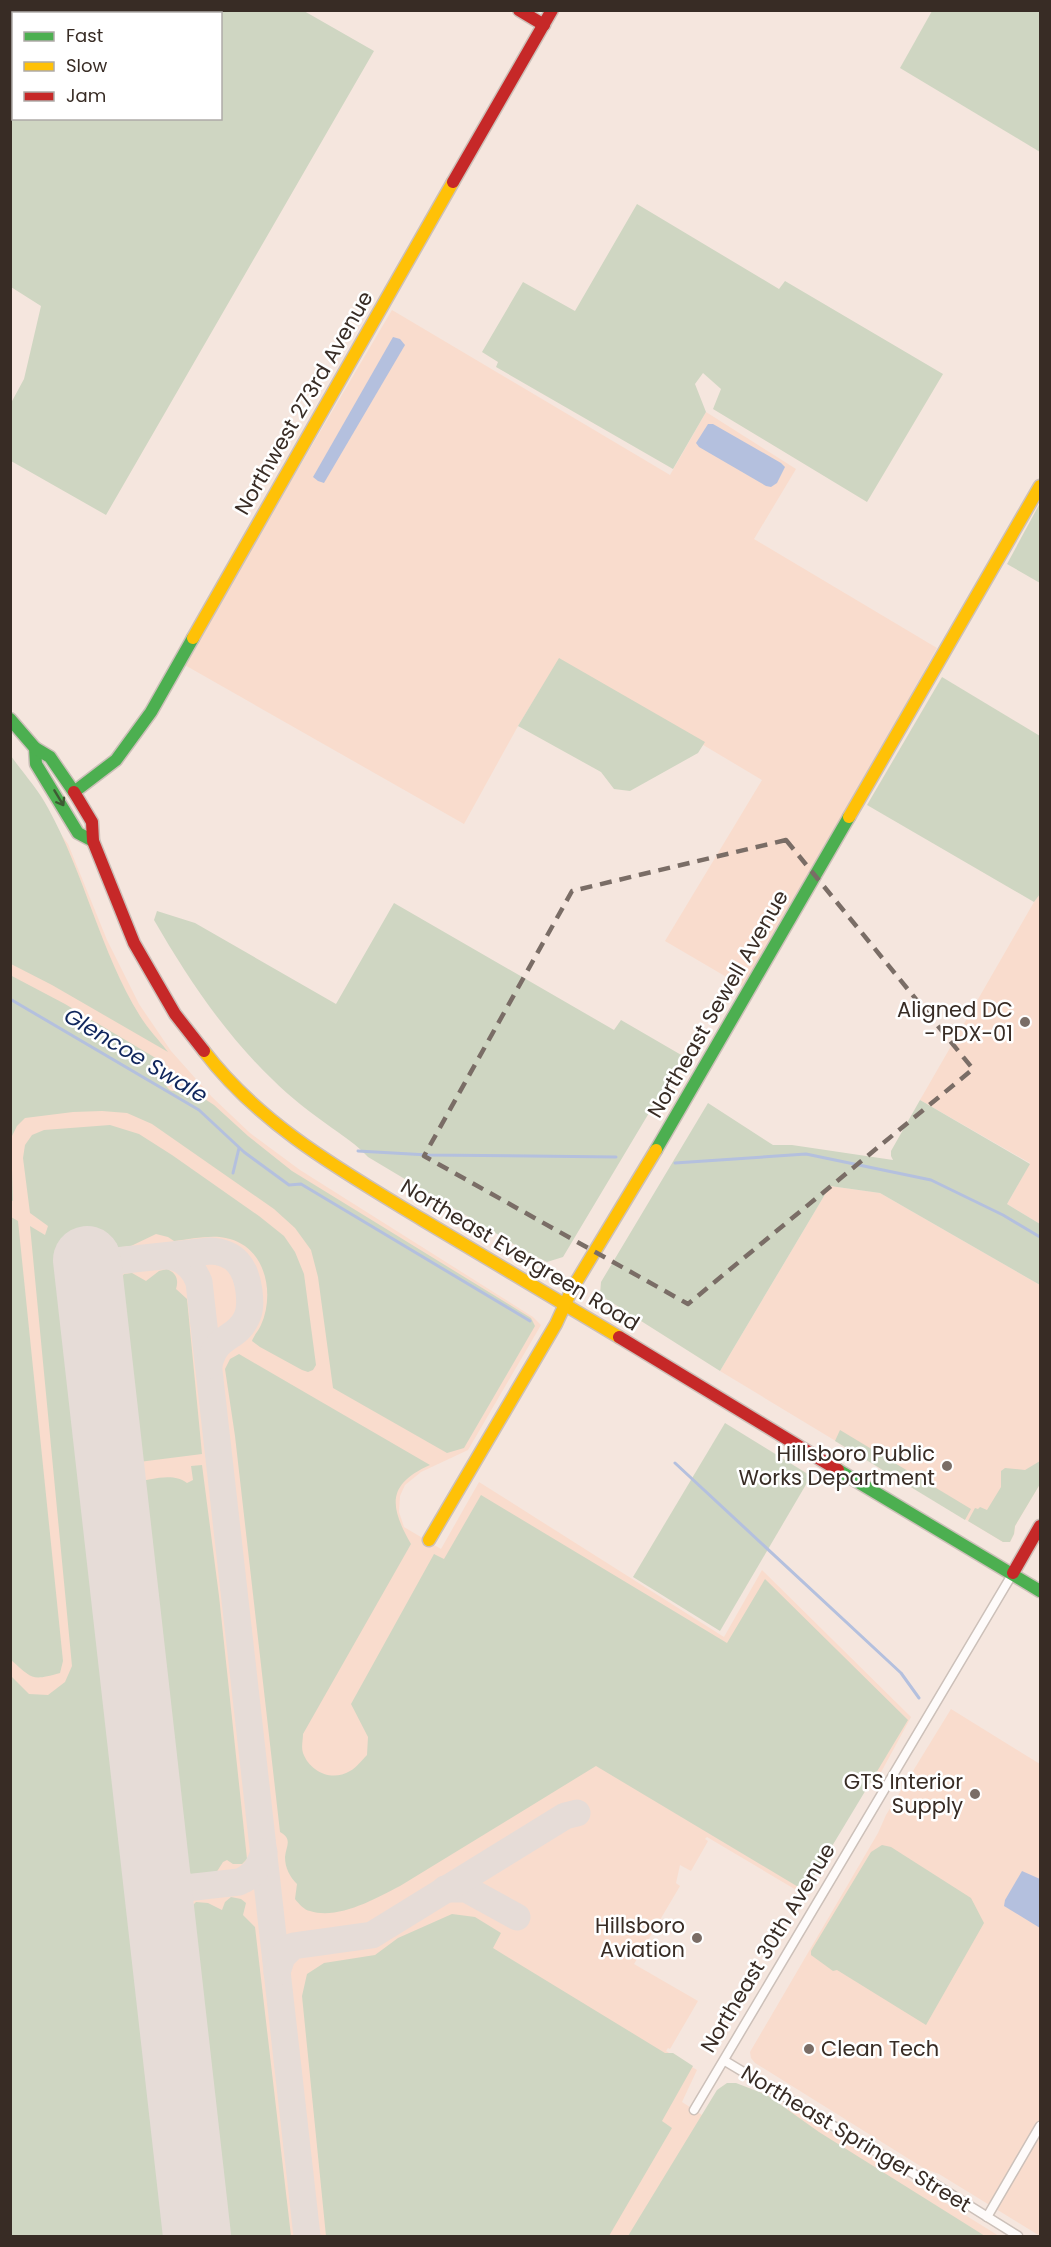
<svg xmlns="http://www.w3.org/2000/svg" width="1051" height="2247" font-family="Poppins,sans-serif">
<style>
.built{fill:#f9dccd}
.green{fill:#cfd6c2;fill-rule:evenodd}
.water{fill:#b4c0de}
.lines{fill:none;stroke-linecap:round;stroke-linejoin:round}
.stream{stroke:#b4c0de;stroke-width:3}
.taxiway{stroke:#e6dcd7;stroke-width:27}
.runway{stroke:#e6dcd7;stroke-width:68}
.street-casing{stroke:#ccc0b9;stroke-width:11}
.fast-casing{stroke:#ccc0b9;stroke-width:15}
.slow-casing{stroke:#ccc0b9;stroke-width:15}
.jam-casing{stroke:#ccc0b9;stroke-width:15}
.street{stroke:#fefbfa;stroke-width:8}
.fast{stroke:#4caf50;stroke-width:12}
.slow{stroke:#ffc107;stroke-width:12}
.jam{stroke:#c62828;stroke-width:12}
.oneway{stroke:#3f5a34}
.marked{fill:none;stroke:#7a6d66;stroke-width:4.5;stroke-dasharray:12 8;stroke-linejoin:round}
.poi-dot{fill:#7a6d66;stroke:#fff;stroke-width:2}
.labels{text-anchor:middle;stroke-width:5;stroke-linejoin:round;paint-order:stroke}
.street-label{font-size:21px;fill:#382c25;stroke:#fff}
.poi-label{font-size:21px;fill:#382c25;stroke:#fff;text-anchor:end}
.water-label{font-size:22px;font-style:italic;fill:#10265d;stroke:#fff}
</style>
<rect width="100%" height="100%" fill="#f5e6de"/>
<g class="built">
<polygon points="392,310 670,475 706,412 796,469 754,539 937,648 747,989 665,941 762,780 559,659 518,726 464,824 183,664"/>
<polygon points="10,765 68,844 107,940 139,1004 171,1051 212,1097 250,1133 300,1170 533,1317 541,1325 468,1450 421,1472 405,1485 400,1496 399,1512 404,1527 441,1549 479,1482 724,1637 762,1570 911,1717 879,1776 868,1782 803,1894 707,1837 705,1839 708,1841 691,1871 680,1865 676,1883 680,1886 634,1964 698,2001 670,2049 668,2048 666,2051 697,2070 682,2102 702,2115 787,2111 789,2106 999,2236 11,2236"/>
<polygon points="1040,894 1040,1224 1007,1204 1030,1163 920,1100 1034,902"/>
<polygon points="830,1186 880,1193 1040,1285 1040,1484 1015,1526 1014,1534 1010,1542 1003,1542 720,1371"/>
<polygon points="951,1709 1040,1764 1040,2236 939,2174 925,2169 755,2063 751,2058 750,2052 878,1833 886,1815"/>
</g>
<g class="green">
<path d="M11,10L304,11L374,51L106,515L11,461V403L24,379L41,306L11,287ZM14,14H220V118H14Z"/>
<polygon points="932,11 1040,11 1040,152 900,68"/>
<polygon points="637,204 779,289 785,281 943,374 867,502 713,409 721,389 703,373 695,384 706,412 673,469 496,367 498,362 482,352 523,282 575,311"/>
<polygon points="1040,503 1040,583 1007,564"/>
<polygon points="559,658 705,742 698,753 630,791 614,789 601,772 518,726"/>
<polygon points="942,677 1040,736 1040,894 1034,902 867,805"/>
<path d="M11,756C23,773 38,789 48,808C85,875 100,951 140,1016C148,1029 159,1040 168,1052L52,985L11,964Z"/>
<path d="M394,903L614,1030L621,1020L683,1056L563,1257L547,1262L527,1252L368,1157C356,1144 346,1138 332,1128C311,1113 290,1097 272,1079C224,1033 187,977 154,920L157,911L195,923L336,1004Z"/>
<path d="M10,975L65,1004L159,1060C162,1068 162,1089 173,1091C177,1091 184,1089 188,1088L214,1105L248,1136L292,1171L531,1318L535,1326L464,1448L447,1453L333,1388L318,1277L311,1250L295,1228L274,1209L152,1124L127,1113L102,1111L73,1112L25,1118L17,1126L11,1138L13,1201L11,1200Z"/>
<polygon points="920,1100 1030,1164 1007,1204 1040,1224 1040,1285 880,1193 830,1186 720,1371 600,1295 601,1282 708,1103 773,1145 792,1145 893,1160 891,1156 891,1151"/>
<path d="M110,1125L139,1134L172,1155L259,1216L284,1236L295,1252L304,1274L316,1365L313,1370L308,1372L302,1370L260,1347L252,1341C254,1335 259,1330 261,1325C275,1294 266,1249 230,1239C212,1234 193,1239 174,1241L168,1237L156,1234L131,1246L65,1253V1269L175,2236H11V1676L29,1694L48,1695L65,1682L72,1666L30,1226L45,1235L48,1226L30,1213L23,1158L25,1145L32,1135L44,1130Z"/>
<path d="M11,1217L18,1221L63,1661L60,1673C31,1681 33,1679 11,1660Z"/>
<path d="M167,1269C176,1273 179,1279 176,1289L187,1299L202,1454L131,1463L113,1310L122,1294L119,1281L124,1274L132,1273L146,1281L159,1271Z"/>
<path d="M239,1354L430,1465C387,1484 389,1506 411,1544L303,1734C303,1740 301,1747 303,1753C310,1772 332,1782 350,1771C356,1768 362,1760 367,1755L368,1737L351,1704L434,1554L444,1559L481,1495L727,1643L765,1579L908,1720L805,1891L596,1766L400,1886C375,1899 338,1920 310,1911C304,1910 299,1904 295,1899L297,1884C290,1877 285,1868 285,1857C286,1846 293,1839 280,1832L235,1436L225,1369L230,1359Z"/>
<polygon points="725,1423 811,1476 720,1631 633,1577"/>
<polygon points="840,1430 971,1509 965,1520 835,1441"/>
<polygon points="1040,1461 1040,1484 1015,1526 1014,1534 1010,1542 1003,1542 968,1521 975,1508 978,1509 980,1507 987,1510 1001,1487 1001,1471 1005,1468 1025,1470"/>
<path d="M202,1465L219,1596L247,1859L242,1864H233L227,1860L223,1862L216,1873L191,1874L185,1871V1850L175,1840L134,1482C151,1480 173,1472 187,1483L193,1480L191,1466Z"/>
<polygon points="882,1845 891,1847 971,1898 984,1923 926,2025 837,1970 833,1971 811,1955 811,1951 871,1852"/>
<polygon points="231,1897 241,1899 246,1903 243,1915 255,1927 291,2236 219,2236 187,1967 186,1933 194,1923 188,1910 196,1902 208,1903 222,1910 225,1902"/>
<polygon points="452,1914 475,1917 501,1933 493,1948 665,2053 673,2053 693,2066 662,2121 672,2128 609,2236 326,2236 302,1996 307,1974 324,1963 375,1955 398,1938"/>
<polygon points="727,2083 736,2083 767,2095 819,2132 985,2236 628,2236 717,2090"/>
</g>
<g class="water">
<polygon points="393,337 400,339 405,345 324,483 318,481 313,477"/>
<polygon points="708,424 713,424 781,463 785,467 777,483 771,487 766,486 699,447 696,443"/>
<polygon points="1022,1871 1040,1879 1040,1928 1004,1906 1005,1900"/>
</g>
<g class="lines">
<g class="stream">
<polyline points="10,999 199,1110 244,1152 289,1185 301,1184 530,1321"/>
<polyline points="358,1151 428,1155 616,1157"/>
<polyline points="675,1163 806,1154 931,1180 1003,1215 1040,1237"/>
<polyline points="233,1173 239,1148"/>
<polyline points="675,1463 901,1673 919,1698"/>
</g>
<g class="taxiway">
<path d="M167,1256C183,1257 193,1267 199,1282L307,2236"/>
<path d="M87,1264L210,1251C235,1252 246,1267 249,1291C250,1300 251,1310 246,1319C236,1340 216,1334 209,1365"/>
<polyline points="445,1889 466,1889 517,1917"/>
<path d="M159,1891L239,1882C254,1876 259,1867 264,1852"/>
<polyline points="277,1972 282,1957 293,1946 372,1935 565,1816 577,1813"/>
</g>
<polyline class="runway" points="87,1260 197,2236"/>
<defs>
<g id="street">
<polyline points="725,2061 919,2177 933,2183 1018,2236"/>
<polyline points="694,2110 1013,1573"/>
<polyline points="987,2217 1040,2126"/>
</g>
<g id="fast">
<polyline points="10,719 35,748 36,764 78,833 93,841"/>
<polyline points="35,748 50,757 74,792 116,760 151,712 193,638"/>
<polyline points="656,1150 849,817"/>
<polyline points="838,1470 1040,1591"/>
</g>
<g id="slow">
<polyline points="193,638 453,182"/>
<polyline points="849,817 1040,486"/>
<path d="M204,1051C261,1126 344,1172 423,1220C488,1259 553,1298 619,1337"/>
<polyline points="429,1540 556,1324 572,1289 656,1150"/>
</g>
<g id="jam">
<polyline points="519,10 544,25"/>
<polyline points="453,182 552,10"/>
<polyline points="74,792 92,822 93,841 134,943 175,1014 204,1051"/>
<polyline points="619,1337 838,1470"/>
<polyline points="1013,1573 1040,1526"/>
</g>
</defs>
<use href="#street" class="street-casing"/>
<use href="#fast" class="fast-casing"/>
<use href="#slow" class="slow-casing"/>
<use href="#jam" class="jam-casing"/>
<use href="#street" class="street"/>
<use href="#fast" class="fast"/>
<use href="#slow" class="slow"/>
<use href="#jam" class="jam"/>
</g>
<defs><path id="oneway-shaft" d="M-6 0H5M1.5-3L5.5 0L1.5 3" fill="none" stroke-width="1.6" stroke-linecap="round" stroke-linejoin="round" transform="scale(1.5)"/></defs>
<use class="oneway" href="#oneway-shaft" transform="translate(59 798) rotate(59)"/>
<path class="marked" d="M786,840L973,1069L688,1304L424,1156L572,891Z"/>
<g class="poi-dot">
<circle cx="1025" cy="1022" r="6"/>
<circle cx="947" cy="1466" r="6"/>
<circle cx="975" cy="1794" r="6"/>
<circle cx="697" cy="1938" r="6"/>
<circle cx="809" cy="2049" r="6"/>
</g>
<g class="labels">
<g class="street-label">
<text transform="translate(304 403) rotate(-60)" y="7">Northwest 273rd Avenue</text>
<text transform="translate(718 1004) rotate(-60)" y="7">Northeast Sewell Avenue</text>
<text transform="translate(520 1255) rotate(31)" y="7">Northeast Evergreen Road</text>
<text transform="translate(768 1948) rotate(-59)" y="7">Northeast 30th Avenue</text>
<text transform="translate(856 2139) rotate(31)" y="7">Northeast Springer Street</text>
</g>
<g class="poi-label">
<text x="1013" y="1017">Aligned DC<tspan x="1013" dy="24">- PDX-01</tspan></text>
<text x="935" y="1461">Hillsboro Public<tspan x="935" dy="24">Works Department</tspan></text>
<text x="963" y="1789">GTS Interior<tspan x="963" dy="24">Supply</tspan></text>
<text x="685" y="1933">Hillsboro<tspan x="685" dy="24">Aviation</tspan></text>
<text x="821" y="2056" text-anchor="start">Clean Tech</text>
</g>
<g class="water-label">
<text transform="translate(136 1055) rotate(31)" y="8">Glencoe Swale</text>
</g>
</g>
<rect width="1051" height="2247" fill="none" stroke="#382c25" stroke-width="24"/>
<rect x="12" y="12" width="210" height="108" fill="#ffffff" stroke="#afaba8" stroke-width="1.5"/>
<rect x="24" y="32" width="30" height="9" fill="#4caf50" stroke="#afaba8" stroke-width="1.5"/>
<text x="66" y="42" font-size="18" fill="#382c25">Fast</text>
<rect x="24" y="62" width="30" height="9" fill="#ffc107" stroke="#afaba8" stroke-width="1.5"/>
<text x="66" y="72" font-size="18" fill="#382c25">Slow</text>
<rect x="24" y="92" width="30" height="9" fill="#c62828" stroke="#afaba8" stroke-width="1.5"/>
<text x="66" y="102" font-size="18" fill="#382c25">Jam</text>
</svg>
